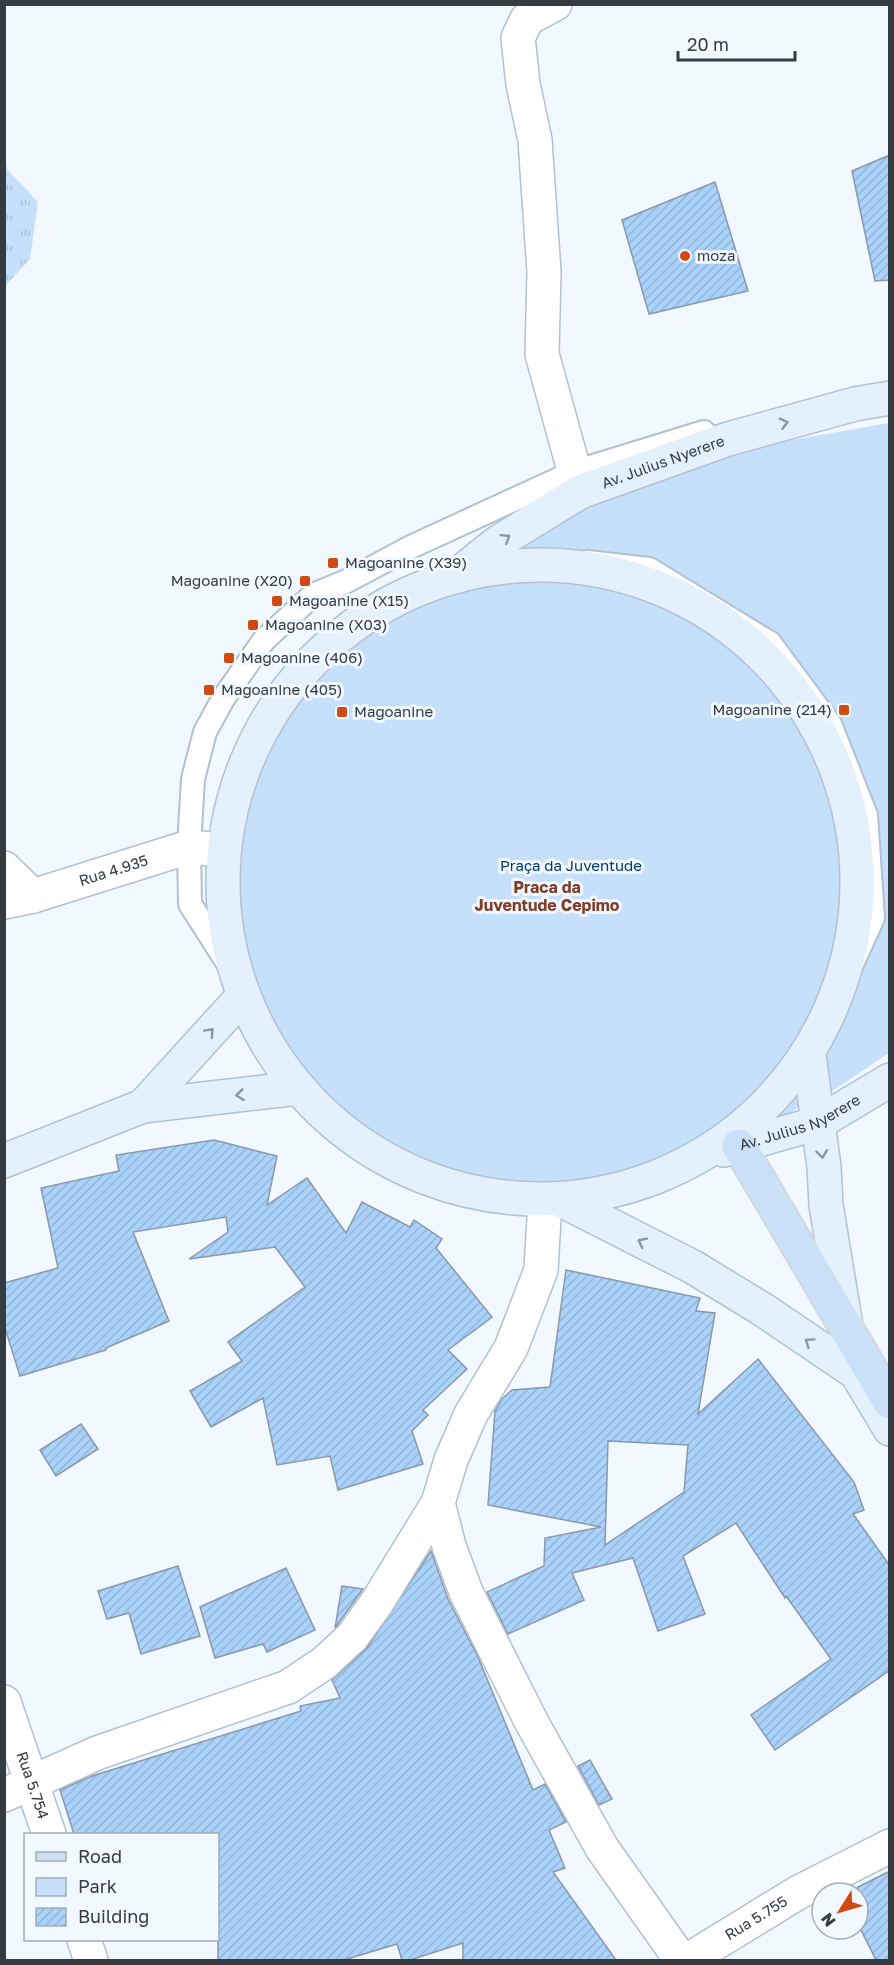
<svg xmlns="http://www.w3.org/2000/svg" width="894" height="1965" font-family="'Golos Text',sans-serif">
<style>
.grass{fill:url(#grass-tufts)}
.park{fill:#c6e0fb}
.building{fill:url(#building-hatch);stroke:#8998a8;stroke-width:1.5;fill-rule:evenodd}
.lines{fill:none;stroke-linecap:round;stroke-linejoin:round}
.lane-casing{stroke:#b1c1d2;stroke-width:26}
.street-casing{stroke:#b1c1d2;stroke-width:36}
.secondary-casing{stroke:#b1c1d2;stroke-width:36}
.primary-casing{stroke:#d2d4d5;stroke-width:36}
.lane{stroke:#fff;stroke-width:22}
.street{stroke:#fff;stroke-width:33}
.secondary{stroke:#e4f0fc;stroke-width:33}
.primary{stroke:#c9e0f8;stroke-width:33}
.oneway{stroke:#8c969e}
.poi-dot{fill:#d04a11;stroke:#f1f8ff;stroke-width:2}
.labels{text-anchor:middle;stroke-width:6;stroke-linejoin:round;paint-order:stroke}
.poi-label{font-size:15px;fill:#343b41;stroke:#f1f8ff;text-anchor:start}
.street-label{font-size:15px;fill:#343b41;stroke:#f1f8ff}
.park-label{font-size:15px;fill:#023c69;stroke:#f1f8ff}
.neighbourhood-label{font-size:16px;font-weight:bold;fill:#803d26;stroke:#f1f8ff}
</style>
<defs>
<pattern id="grass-tufts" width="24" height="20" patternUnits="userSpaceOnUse" patternTransform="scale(1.5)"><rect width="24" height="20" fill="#c6e0fb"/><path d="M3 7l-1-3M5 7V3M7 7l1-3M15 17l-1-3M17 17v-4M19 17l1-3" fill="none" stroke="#abc1d8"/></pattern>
<pattern id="building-hatch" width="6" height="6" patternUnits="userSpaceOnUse" patternTransform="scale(1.5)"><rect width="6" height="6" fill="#aad2fa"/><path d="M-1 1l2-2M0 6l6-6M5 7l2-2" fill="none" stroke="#93b5d8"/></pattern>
</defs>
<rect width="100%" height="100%" fill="#f1f8ff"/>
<polygon class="grass" points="5,158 7,169 38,202 30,259 5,286"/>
<polygon class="park" points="889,423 889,1053 834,1090 704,1156 611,1193 545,1201 475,1194 409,1172 349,1136 299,1088 267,1044 243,996 226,932 223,850 242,768 282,694 339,634 545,513 654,464"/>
<g class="building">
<polygon points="890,155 890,280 875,281 852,171"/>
<polygon points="715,182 748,291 649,314 622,220"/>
<polygon points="214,1140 277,1156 267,1205 307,1178 346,1233 362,1202 410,1227 414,1220 442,1239 436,1248 492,1317 448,1350 467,1369 423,1410 428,1415 412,1431 423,1464 338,1490 330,1456 277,1465 263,1398 211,1427 190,1391 242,1361 228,1342 305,1287 275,1247 189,1259 228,1232 226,1217 133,1232 169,1321 106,1348 106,1350 20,1376 4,1325 4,1283 58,1268 41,1188 119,1171 116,1155"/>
<path d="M566,1270L700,1298L696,1311L715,1313L698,1414L758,1359L854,1482L864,1510L853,1514L890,1566V1670L775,1750L751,1715L831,1659L786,1596L785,1598L736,1523L683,1556L705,1614L658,1631L633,1558L572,1573L584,1600L508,1634L487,1592L544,1566L545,1538L601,1527L488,1505L495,1411L502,1399L512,1390L550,1387ZM608,1441L688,1445L684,1492L605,1545Z"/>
<polygon points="81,1424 98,1449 56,1476 40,1450"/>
<polygon points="431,1551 448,1599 478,1657 533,1790 545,1784 566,1822 549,1830 565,1868 553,1872 616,1960 463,1960 463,1943 410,1960 402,1960 397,1944 344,1960 218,1960 218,1834 74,1834 60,1790 92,1776 301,1711 300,1706 340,1698 332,1680 367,1648"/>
<polygon points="178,1566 200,1636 141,1654 129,1613 107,1619 98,1591"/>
<polygon points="286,1568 315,1630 267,1652 263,1644 215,1658 200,1607"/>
<polygon points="342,1586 363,1589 335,1628"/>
<polygon points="590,1760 612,1799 599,1805 578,1766"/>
<polygon points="890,1871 890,1960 876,1960 858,1924 858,1887"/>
</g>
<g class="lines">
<defs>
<g id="lane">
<polyline points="586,566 587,562 649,569 770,643 830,724 866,815 873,918 841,988"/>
<polyline points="236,976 190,904 189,847 193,779 205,732 223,699 264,640 313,595 347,581 413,546 574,472 704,432"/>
</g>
<g id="street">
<polyline points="555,4 527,19 518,38 523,84 535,140 544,272 542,354 580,492"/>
<polyline points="4,868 33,896"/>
<path id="s1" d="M4,902L33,896L189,847L223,850"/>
<polyline points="438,1503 449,1546 466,1592 532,1723 602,1848 681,1960"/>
<path id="s2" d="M4,1702L49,1834"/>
<polyline points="4,1795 97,1753 288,1687 324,1663 352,1637 376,1604 438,1503 451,1460 471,1414 511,1348 541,1270 545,1201"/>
<polyline points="84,1940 91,1960"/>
<path id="s3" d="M688,1960L799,1892L890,1846"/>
</g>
<g id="secondary">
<circle cx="540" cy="882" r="317"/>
<path id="s4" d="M461,572L497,543L580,492L728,439L855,404L890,398"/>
<polyline points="809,1055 824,1167 826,1205 846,1326"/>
<polyline points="143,1106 243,996"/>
<path id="s5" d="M724,1150L818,1123L890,1080"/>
<polyline points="4,1161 143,1106 299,1088"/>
<polyline points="561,1200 693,1267 762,1309 858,1374"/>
<polyline points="860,1379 890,1429"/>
</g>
<polyline id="primary" points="739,1146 890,1402"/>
</defs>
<use href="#lane" class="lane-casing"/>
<use href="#street" class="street-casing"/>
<use href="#secondary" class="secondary-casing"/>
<use href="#primary" class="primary-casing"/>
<use href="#lane" class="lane"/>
<use href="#street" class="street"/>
<use href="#secondary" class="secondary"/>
<use href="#primary" class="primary"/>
</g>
<defs><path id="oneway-chevron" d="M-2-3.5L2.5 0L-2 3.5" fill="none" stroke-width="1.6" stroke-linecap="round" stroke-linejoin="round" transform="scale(1.5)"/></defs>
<g class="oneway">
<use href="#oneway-chevron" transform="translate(784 423) rotate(-15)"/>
<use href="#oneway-chevron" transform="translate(506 538) rotate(-32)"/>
<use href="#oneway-chevron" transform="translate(210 1032) rotate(-47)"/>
<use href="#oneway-chevron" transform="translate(240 1095) rotate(173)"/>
<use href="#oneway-chevron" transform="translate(822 1154) rotate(83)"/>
<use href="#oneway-chevron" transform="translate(642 1242) rotate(-153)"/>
<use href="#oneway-chevron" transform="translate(809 1342) rotate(-145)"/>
</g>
<g class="poi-dot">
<circle cx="685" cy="256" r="6"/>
<rect x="327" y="557" width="12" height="12" rx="3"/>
<rect x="299" y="575" width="12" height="12" rx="3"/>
<rect x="271" y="595" width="12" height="12" rx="3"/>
<rect x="247" y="619" width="12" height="12" rx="3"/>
<rect x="223" y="652" width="12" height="12" rx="3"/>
<rect x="203" y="684" width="12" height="12" rx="3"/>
<rect x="838" y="704" width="12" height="12" rx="3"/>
<rect x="336" y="706" width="12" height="12" rx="3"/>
</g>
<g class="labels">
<g class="poi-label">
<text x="697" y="261">moza</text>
<text x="345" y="568">Magoanine (X39)</text>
<text x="293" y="586" text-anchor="end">Magoanine (X20)</text>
<text x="289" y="606">Magoanine (X15)</text>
<text x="265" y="630">Magoanine (X03)</text>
<text x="241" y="663">Magoanine (406)</text>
<text x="221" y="695">Magoanine (405)</text>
<text x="832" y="715" text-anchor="end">Magoanine (214)</text>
<text x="354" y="717">Magoanine</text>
</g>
<g class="street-label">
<text dy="5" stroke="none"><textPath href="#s4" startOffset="232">Av. Julius Nyerere</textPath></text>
<text dy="5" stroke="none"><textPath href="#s1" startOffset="114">Rua 4.935</textPath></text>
<text dy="5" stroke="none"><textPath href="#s5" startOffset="81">Av. Julius Nyerere</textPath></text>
<text dy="5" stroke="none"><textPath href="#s2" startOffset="88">Rua 5.754</textPath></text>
<text dy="5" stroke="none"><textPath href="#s3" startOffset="80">Rua 5.755</textPath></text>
</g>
<g class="park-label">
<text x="571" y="871">Praça da Juventude</text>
</g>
<g class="neighbourhood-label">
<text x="547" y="893">Praca da<tspan x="547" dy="18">Juventude Cepimo</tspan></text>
</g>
</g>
<rect width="894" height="1965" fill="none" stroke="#343b41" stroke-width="12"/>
<rect x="24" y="1833" width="195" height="108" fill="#f1f8ff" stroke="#a5acb3" stroke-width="1.5"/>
<rect x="36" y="1852" width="30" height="9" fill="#c9e0f8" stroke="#a5acb3" stroke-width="1.5"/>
<text x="78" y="1863" font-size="18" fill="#343b41">Road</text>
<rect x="36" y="1878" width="30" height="18" fill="#c6e0fb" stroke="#a5acb3" stroke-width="1.5"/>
<text x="78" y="1893" font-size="18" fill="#343b41">Park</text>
<rect x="36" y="1908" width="30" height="18" fill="url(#building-hatch)" stroke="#a5acb3" stroke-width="1.5"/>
<text x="78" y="1923" font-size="18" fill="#343b41">Building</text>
<g transform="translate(840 1911) rotate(233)"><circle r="28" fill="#f1f8ff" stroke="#a5acb3" stroke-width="1.5"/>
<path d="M0-4.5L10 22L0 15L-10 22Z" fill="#d04a11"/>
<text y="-9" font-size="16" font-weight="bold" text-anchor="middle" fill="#343b41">N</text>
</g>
<path d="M678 51v9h117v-9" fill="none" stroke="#343b41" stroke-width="3"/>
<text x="687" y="51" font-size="18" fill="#343b41" stroke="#f1f8ff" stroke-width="4.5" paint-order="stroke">20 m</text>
</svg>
